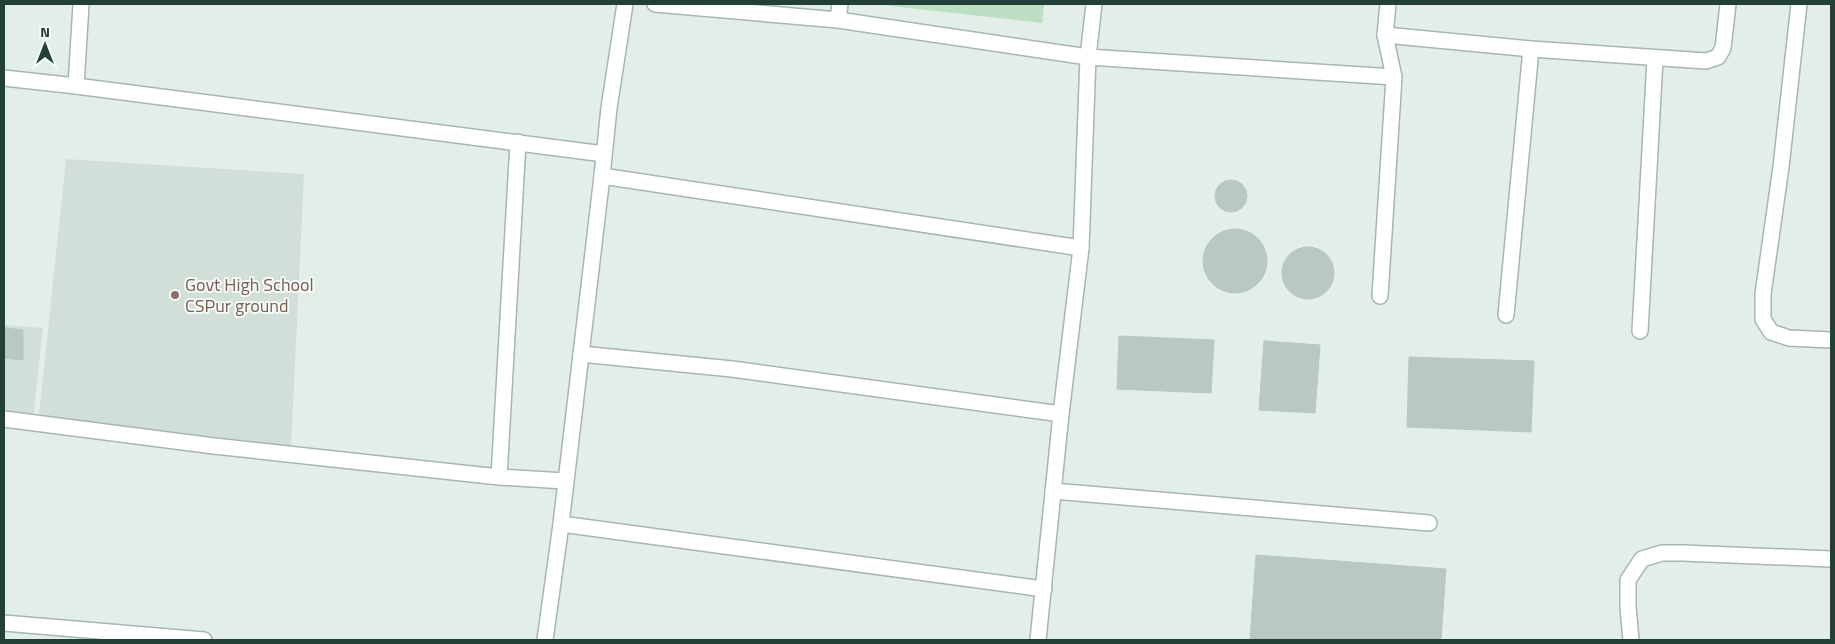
<svg xmlns="http://www.w3.org/2000/svg" width="1835" height="644" font-family="'Titillium Web',sans-serif">
<style>
.built{fill:#d2ded8}
.green{fill:#bcdfc4}
.building{fill:#b9c9c2;stroke:#b6c8c0}
.lines{fill:none;stroke-linecap:round;stroke-linejoin:round}
.minor-casing{stroke:#a6b6b0;stroke-width:18}
.minor{stroke:#fff;stroke-width:15}
.education-dot{fill:#8d6e63;stroke:#f5faf7;stroke-width:2}
.labels{text-anchor:middle;stroke-width:4;stroke-linejoin:round;paint-order:stroke}
.education-label{font-size:18px;fill:#785e54;stroke:#f5faf7;text-anchor:start}
</style>
<rect width="100%" height="100%" fill="#e4eee9"/>
<g class="built">
<polygon points="66,159 304,174 291,447 39,415"/>
<polygon points="4,325 43,328 33,420 4,416"/>
</g>
<polygon class="green" points="873,4 1044,4 1042,23"/>
<g class="building">
<circle cx="1231" cy="196" r="16"/>
<circle cx="1235" cy="261" r="32"/>
<circle cx="1308" cy="273" r="26"/>
<polygon points="4,328 23,330 23,360 4,358"/>
<polygon points="1119,336 1214,340 1211,393 1117,389"/>
<polygon points="1264,341 1320,345 1315,413 1259,410"/>
<polygon points="1409,357 1534,361 1531,432 1407,427"/>
<polygon points="1256,555 1446,569 1441,640 1250,640"/>
</g>
<g class="lines">
<defs>
<g id="minor">
<polyline points="81,4 76,86 604,154"/>
<polyline points="655,4 838,20 1088,57 1394,77 1385,35 1388,4"/>
<polyline points="1799,4 1781,167 1763,294 1763,319 1771,332 1789,338 1831,340"/>
<polyline points="838,20 840,4"/>
<polyline points="1385,35 1531,49 1706,61 1718,57 1723,48 1728,4"/>
<polyline points="4,78 76,86"/>
<polyline points="602,176 1081,248"/>
<polyline points="1380,296 1394,77"/>
<polyline points="1506,315 1531,49"/>
<polyline points="1640,331 1655,59"/>
<polyline points="581,354 732,369 1061,414"/>
<polyline points="4,419 214,446 499,477 565,481"/>
<polyline points="499,477 518,142"/>
<polyline points="1053,491 1429,523"/>
<polyline points="561,524 1044,589"/>
<polyline points="4,623 204,640"/>
<polyline points="545,640 561,524 602,176 609,108 625,4"/>
<polyline points="1038,640 1061,414 1081,248 1088,57 1094,4"/>
<polyline points="1631,640 1628,607 1628,580 1642,559 1662,553 1683,553 1831,559"/>
</g>
</defs>
<use href="#minor" class="minor-casing"/>
<use href="#minor" class="minor"/>
</g>
<circle class="education-dot" cx="175" cy="295" r="5"/>
<g class="labels">
<g class="education-label">
<text x="185" y="291">Govt High School<tspan x="185" dy="21">CSPur ground</tspan></text>
</g>
</g>
<rect width="1835" height="644" fill="none" stroke="#224037" stroke-width="10"/>
<g transform="translate(45 45)" stroke="#f5faf7" stroke-width="4" paint-order="stroke">
<path d="M0-4L9 19L0 12L-9 19Z" fill="#224037"/>
<text y="-8" font-size="14" font-weight="bold" text-anchor="middle" fill="#224037">N</text>
</g>
</svg>
